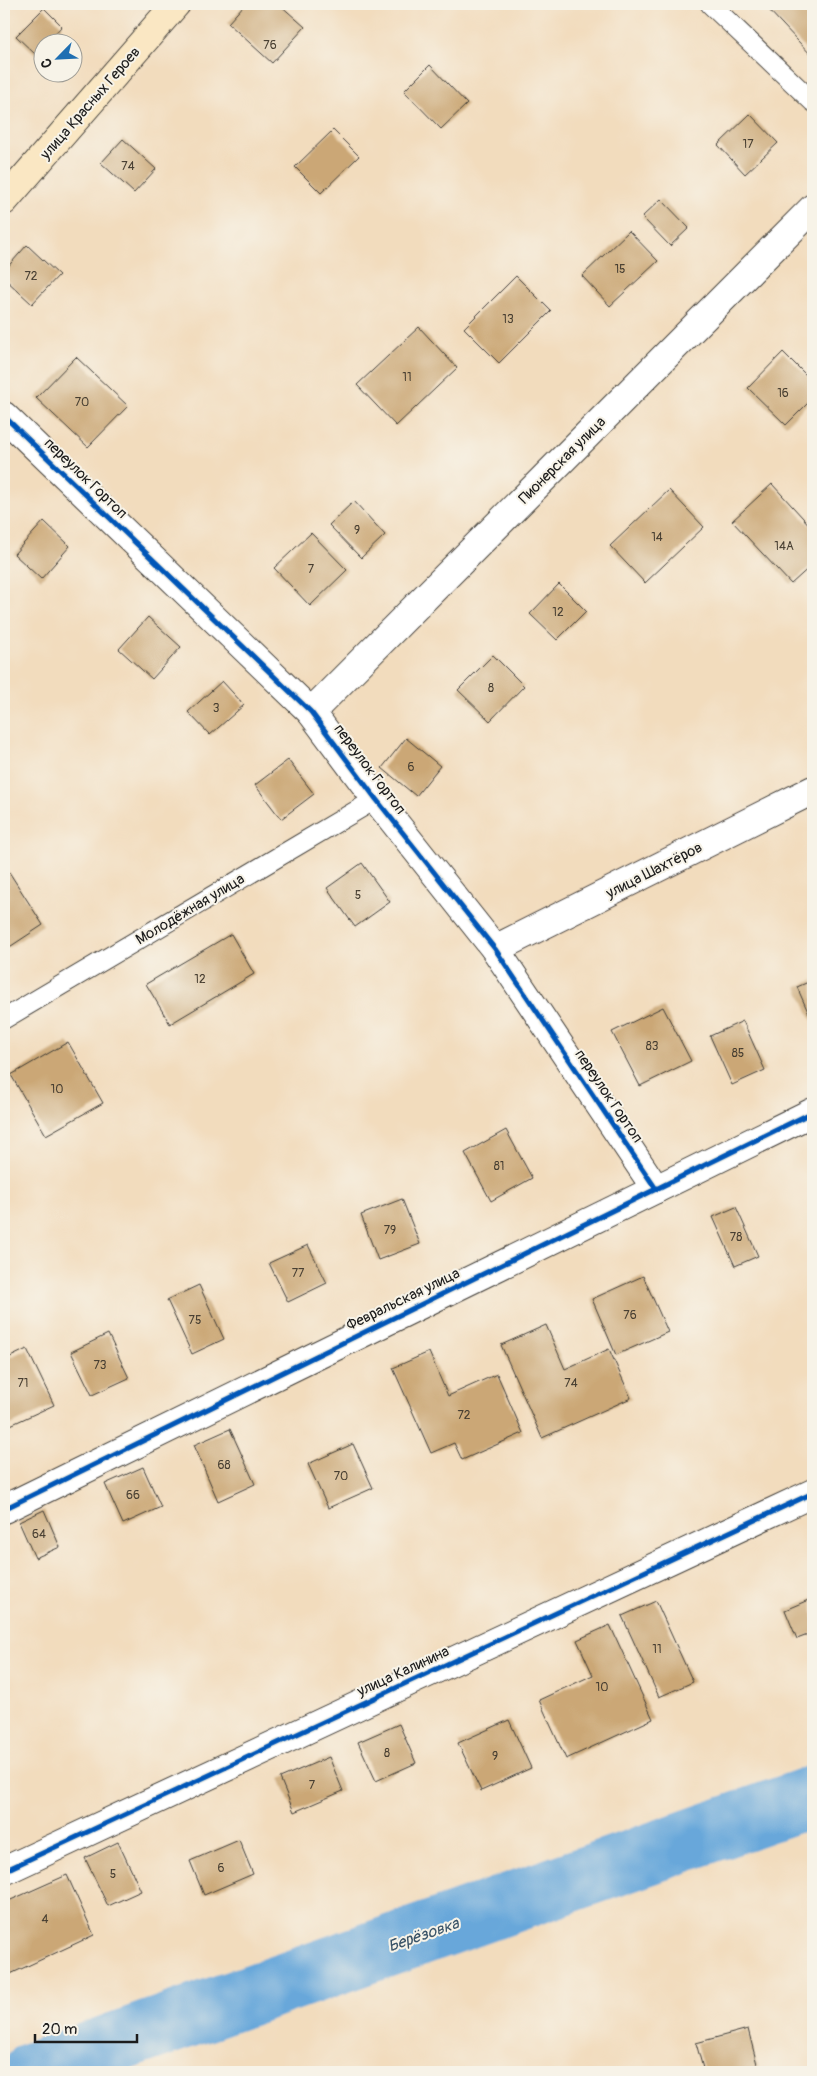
<svg xmlns="http://www.w3.org/2000/svg" width="817" height="2076" font-family="Pangolin,sans-serif">
<style>
.lines{fill:none;stroke-linecap:round;stroke-linejoin:round}
.river{stroke:#68a7da;stroke-width:61}
.building{fill:#cba776}
.service-casing{stroke:#3c3934;stroke-width:21}
.minor-casing{stroke:#3c3934;stroke-width:30}
.secondary-casing{stroke:#3c3934;stroke-width:30}
.service{stroke:#fff;stroke-width:19}
.minor{stroke:#fff;stroke-width:28}
.secondary{stroke:#fae7c3;stroke-width:28}
.cycleway-casing{stroke:#f7f3e8;stroke-width:8}
.cycleway{stroke:#0057b8;stroke-width:5}
.labels{text-anchor:middle;stroke-width:4;stroke-linejoin:round;paint-order:stroke}
.number-label{font-size:12px;fill:#483f32}
.street-label{font-size:15px;fill:#1c1c1c;stroke:#f7f3e8}
.water-label{font-size:16px;font-style:italic;fill:#3a5468;stroke:#f7f3e8}
</style>
<rect width="100%" height="100%" fill="#f7f3e8"/>
<filter id="ink" filterUnits="userSpaceOnUse"><feTurbulence type="fractalNoise" baseFrequency=".02" numOctaves="2"/><feDisplacementMap in="SourceGraphic" scale="10" xChannelSelector="R" yChannelSelector="G"/><feConvolveMatrix kernelMatrix="1 2 1 2 8 2 1 2 1" color-interpolation-filters="sRGB"/></filter>
<filter id="wash" filterUnits="userSpaceOnUse"><feTurbulence type="fractalNoise" baseFrequency=".0096" numOctaves="4" result="noise"/><feDisplacementMap in="SourceGraphic" scale="20" xChannelSelector="R" yChannelSelector="G"/><feGaussianBlur stdDeviation="1.12" result="paint"/><feColorMatrix in="noise" values="0 0 0 0 0 0 0 0 0 0 0 0 0 0 0 0 0 1.4 0 .05"/><feComposite in="paint" operator="in"/></filter>
<g filter="url(#wash)">
<rect width="100%" height="100%" fill="#f2dcbd"/>
<g class="lines">
<polyline class="river" points="33,2072 813,1796"/>
</g>
<g id="blocks">
<g class="building">
<polygon points="245,4 279,4 305,27 272,63 228,23"/>
<polygon points="771,4 813,4 813,57 767,8"/>
<polygon points="44,8 62,26 47,42 42,42 42,47 35,54 16,36"/>
<polygon points="430,65 467,104 441,129 404,91"/>
<polygon points="750,114 778,143 745,174 718,145"/>
<polygon points="333,130 359,156 321,193 295,167"/>
<polygon points="123,139 156,169 134,193 101,163"/>
<polygon points="661,199 689,228 670,246 642,217"/>
<polygon points="629,231 658,261 610,306 582,276"/>
<polygon points="27,245 59,275 32,304 4,278 4,271"/>
<polygon points="516,276 551,311 499,363 464,328"/>
<polygon points="419,327 457,368 396,426 357,385"/>
<polygon points="783,352 813,382 813,398 786,425 748,388"/>
<polygon points="76,357 128,406 88,447 36,398"/>
<polygon points="772,484 813,529 813,564 791,584 732,521"/>
<polygon points="669,490 704,527 645,583 610,546"/>
<polygon points="354,501 385,535 361,558 329,525"/>
<polygon points="44,521 70,546 41,579 14,554"/>
<polygon points="311,533 347,570 310,606 274,568"/>
<polygon points="559,584 586,611 557,640 530,614"/>
<polygon points="148,617 181,647 152,679 119,649"/>
<polygon points="493,655 524,686 490,721 458,690"/>
<polygon points="222,681 244,705 210,735 188,712"/>
<polygon points="406,738 440,766 416,796 382,768"/>
<polygon points="288,760 314,794 281,819 255,785"/>
<polygon points="362,863 390,902 355,927 327,888"/>
<polygon points="9,872 43,925 8,948 4,941 4,875"/>
<polygon points="231,934 254,974 170,1024 146,984"/>
<polygon points="813,980 813,1023 797,987"/>
<polygon points="663,1007 691,1061 640,1086 612,1032"/>
<polygon points="743,1021 765,1070 732,1085 710,1036"/>
<polygon points="68,1042 103,1103 46,1135 11,1075"/>
<polygon points="506,1130 532,1178 491,1201 465,1153"/>
<polygon points="402,1199 420,1244 378,1260 361,1215"/>
<polygon points="736,1207 758,1256 735,1266 713,1217"/>
<polygon points="308,1245 327,1283 288,1302 269,1263"/>
<polygon points="643,1276 668,1332 616,1355 592,1299"/>
<polygon points="199,1285 224,1339 192,1354 167,1300"/>
<polygon points="546,1325 565,1369 609,1349 631,1398 542,1438 501,1345"/>
<polygon points="108,1334 129,1378 92,1395 71,1352"/>
<polygon points="27,1349 54,1405 4,1428 4,1360"/>
<polygon points="429,1352 448,1396 497,1374 523,1433 462,1460 454,1443 431,1453 393,1368"/>
<polygon points="230,1429 255,1484 218,1501 194,1445"/>
<polygon points="353,1444 373,1488 328,1508 308,1464"/>
<polygon points="143,1467 161,1507 123,1524 105,1484"/>
<polygon points="44,1510 60,1547 35,1558 19,1522"/>
<polygon points="813,1598 813,1633 797,1639 785,1610"/>
<polygon points="656,1601 693,1682 659,1697 622,1616"/>
<polygon points="610,1625 653,1719 566,1759 539,1700 593,1675 577,1640"/>
<polygon points="509,1720 531,1768 481,1791 458,1743"/>
<polygon points="399,1724 416,1763 376,1781 358,1742"/>
<polygon points="329,1757 343,1791 294,1812 280,1778"/>
<polygon points="239,1840 253,1874 204,1895 190,1861"/>
<polygon points="118,1842 141,1891 108,1906 85,1858"/>
<polygon points="67,1875 94,1935 6,1976 4,1971 4,1903"/>
<polygon points="748,2029 759,2072 704,2072 696,2043"/>
</g>
</g>
</g>
<g filter="url(#ink)">
<use href="#blocks" fill-opacity="0" stroke="#3c3934" stroke-width="1"/>
<g class="lines">
<defs>
<g id="service">
<polyline points="710,4 813,102"/>
<polyline points="4,1019 376,799"/>
</g>
<g id="minor">
<polyline points="4,416 311,712 376,799 495,949 656,1189"/>
<polyline points="311,712 813,208"/>
<polyline points="495,949 813,790"/>
<polyline points="4,1509 813,1112"/>
<polyline points="4,1871 813,1493"/>
</g>
<polyline id="secondary" points="4,201 176,4"/>
</defs>
<use href="#service" class="service-casing"/>
<use href="#minor" class="minor-casing"/>
<use href="#secondary" class="secondary-casing"/>
<use href="#service" class="service"/>
<use href="#minor" class="minor"/>
<use href="#secondary" class="secondary"/>
<defs>
<g id="cycleway">
<polyline points="4,416 311,712 376,799 495,949 656,1189"/>
<polyline points="4,1509 813,1112"/>
<polyline points="4,1871 813,1493"/>
</g>
</defs>
<use href="#cycleway" class="cycleway-casing"/>
<use href="#cycleway" class="cycleway"/>
</g>
</g>
<g class="labels">
<g class="number-label">
<text x="270" y="49">76</text>
<text x="748" y="148">17</text>
<text x="128" y="170">74</text>
<text x="620" y="273">15</text>
<text x="31" y="280">72</text>
<text x="508" y="323">13</text>
<text x="407" y="381">11</text>
<text x="783" y="397">16</text>
<text x="82" y="406">70</text>
<text x="357" y="534">9</text>
<text x="657" y="541">14</text>
<text x="784" y="550">14А</text>
<text x="311" y="573">7</text>
<text x="558" y="616">12</text>
<text x="491" y="692">8</text>
<text x="216" y="712">3</text>
<text x="411" y="771">6</text>
<text x="358" y="899">5</text>
<text x="200" y="983">12</text>
<text x="652" y="1050">83</text>
<text x="738" y="1057">85</text>
<text x="57" y="1093">10</text>
<text x="499" y="1170">81</text>
<text x="390" y="1234">79</text>
<text x="736" y="1241">78</text>
<text x="298" y="1277">77</text>
<text x="630" y="1319">76</text>
<text x="195" y="1324">75</text>
<text x="100" y="1369">73</text>
<text x="23" y="1387">71</text>
<text x="571" y="1387">74</text>
<text x="464" y="1419">72</text>
<text x="224" y="1469">68</text>
<text x="341" y="1480">70</text>
<text x="133" y="1499">66</text>
<text x="39" y="1538">64</text>
<text x="657" y="1653">11</text>
<text x="602" y="1691">10</text>
<text x="387" y="1757">8</text>
<text x="495" y="1760">9</text>
<text x="312" y="1789">7</text>
<text x="221" y="1872">6</text>
<text x="113" y="1878">5</text>
<text x="45" y="1923">4</text>
</g>
<g class="street-label">
<text transform="translate(90 103) rotate(-49)" y="5">улица Красных Героев</text>
<text transform="translate(562 460) rotate(-45)" y="5">Пионерская улица</text>
<text transform="translate(86 478) rotate(44)" y="5">переулок Гортоп</text>
<text transform="translate(370 769) rotate(53)" y="5">переулок Гортоп</text>
<text transform="translate(654 870) rotate(-27)" y="5">улица Шахтёров</text>
<text transform="translate(190 909) rotate(-31)" y="5">Молодёжная улица</text>
<text transform="translate(609 1096) rotate(56)" y="5">переулок Гортоп</text>
<text transform="translate(403 1299) rotate(-26)" y="5">Февральская улица</text>
<text transform="translate(403 1671) rotate(-25)" y="5">улица Калинина</text>
</g>
<g class="water-label">
<text transform="translate(423 1934) rotate(-19)" y="6">Берёзовка</text>
</g>
</g>
<rect width="817" height="2076" fill="none" stroke="#f7f3e8" stroke-width="20"/>
<g transform="translate(58 58) rotate(246)"><circle r="24" fill="#f7f3e8" stroke="#9f9d96"/>
<path d="M0-4L9 19L0 12L-9 19Z" fill="#1f6fb2"/>
<text y="-8" font-size="14" font-weight="bold" text-anchor="middle" fill="#1c1c1c">С</text>
</g>
<path d="M35 2034v8h102v-8" fill="none" stroke="#1c1c1c" stroke-width="2.5"/>
<text x="42" y="2034" font-size="15" fill="#1c1c1c" stroke="#f7f3e8" stroke-width="4" paint-order="stroke">20 m</text>
</svg>
